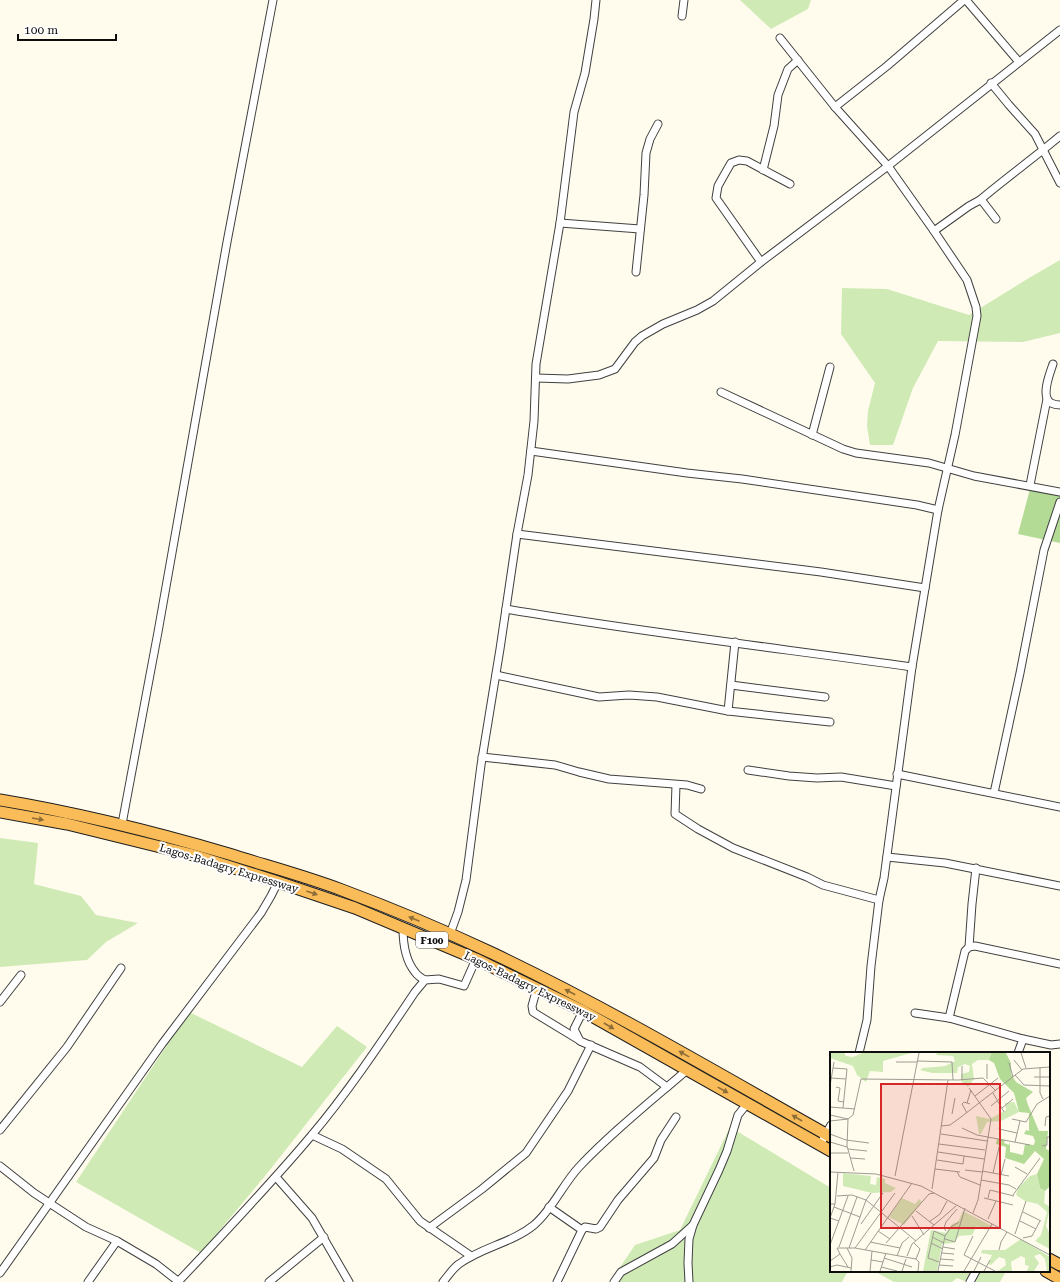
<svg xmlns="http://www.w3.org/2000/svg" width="1060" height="1282" font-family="'Roboto Serif',serif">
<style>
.green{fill:#d0eab6}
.forest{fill:#b3db95}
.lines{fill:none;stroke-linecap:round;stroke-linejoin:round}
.minor-casing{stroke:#404040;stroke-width:9}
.trunk-casing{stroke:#1e1e1e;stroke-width:13}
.minor{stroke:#fff;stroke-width:7}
.trunk{stroke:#f9bc59;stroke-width:11}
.oneway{fill:#8f6d37}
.labels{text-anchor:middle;stroke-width:4;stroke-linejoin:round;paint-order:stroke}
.shield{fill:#fff;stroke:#565656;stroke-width:1}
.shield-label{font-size:10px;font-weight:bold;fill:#0d0d0d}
.street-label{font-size:11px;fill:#0d0d0d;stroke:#fff}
.inset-road{fill:none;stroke:#9e9c93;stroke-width:1}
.view{fill:#d62828;fill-opacity:0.15;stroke:#d62828;stroke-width:2}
.inset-edge{fill:none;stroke:#0d0d0d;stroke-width:2}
</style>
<rect width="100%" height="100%" fill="#fffced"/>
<g class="green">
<polygon points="740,0 811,0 808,9 771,29"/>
<polygon points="1060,260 1060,333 1023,342 938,341 913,388 893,445 870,445 867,426 868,411 875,383 841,334 842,288 887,289 969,315 1029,278"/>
<polygon points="0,838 38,843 34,884 81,896 96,915 138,923 106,942 87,960 0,967"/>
<polygon points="189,1012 302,1067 337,1026 367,1047 265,1176 201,1253 76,1182"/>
<polygon points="730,1127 831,1188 831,1271 848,1271 842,1282 610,1282 635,1245 680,1230"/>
<polygon points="874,1271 1006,1271 1000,1282 967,1282 957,1278 952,1282 894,1282"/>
</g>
<polygon class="forest" points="1030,489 1060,495 1060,543 1018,534"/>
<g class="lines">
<defs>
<g id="minor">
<polyline points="966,0 1019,62"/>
<polyline points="682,16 684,0"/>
<polyline points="780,38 835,107 888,166 934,231 967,280 976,307 977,316 955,435 938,510 912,667 884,878 879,900 871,966 867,1020 859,1053"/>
<polyline points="991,83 1009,105 1035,134 1060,183"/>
<polyline points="835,107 887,66 964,0"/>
<polyline points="763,170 774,126 778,95 788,69 798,60"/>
<path d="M980,200C1006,178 1034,158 1060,136"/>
<polyline points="560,223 640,229"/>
<polyline points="934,231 969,206 980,200 983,202 996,219"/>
<polyline points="761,262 716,198 718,186 723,177 731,163 739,160 747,161 790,184"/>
<polyline points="636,272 644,195 646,153 650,139 658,124"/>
<path d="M1053,364C1050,373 1040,397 1051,403C1053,404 1057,405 1060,405"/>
<polyline points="536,378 568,379 599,375 615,369 635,342 642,336 663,324 697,310 713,301 761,262 888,166 1060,30"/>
<polyline points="721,392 843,449 856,453 929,463 974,476 1060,492"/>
<polyline points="812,435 830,367"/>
<polyline points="531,451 687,473 742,479 917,505 938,510"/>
<polyline points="1030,485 1047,399"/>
<polyline points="517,534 821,572 925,588"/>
<path d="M506,609C641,632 777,648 912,667"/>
<polyline points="496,675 599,697 629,695 657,697 728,711 735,642"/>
<polyline points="731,685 825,697"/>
<polyline points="728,711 830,722"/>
<polyline points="482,757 555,765 579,772 609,779 687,785 701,789"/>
<polyline points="748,770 789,776 817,778 841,777 896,786"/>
<polyline points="897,774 1060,807"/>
<polyline points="676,785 675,814 698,829 733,848 807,877 823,885 879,900"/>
<polyline points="994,793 1020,673 1044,550 1060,502"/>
<polyline points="122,824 158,632 227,242 273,0"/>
<polyline points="887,857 945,863 1060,886"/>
<path d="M403,928C403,943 405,960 415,972C417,975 421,978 425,980"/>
<polyline points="450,934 458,912 466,880 481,765 500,649 517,534 528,475 534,421 536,364 560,223 574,112 585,73 594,19 596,0"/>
<polyline points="969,947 972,904 976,868"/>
<polyline points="537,988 532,1006 533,1012 579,1040"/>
<polyline points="0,1002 21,975"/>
<polyline points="583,1011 574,1029 580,1041 640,1067 667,1087"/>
<polyline points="915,1013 949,1018 1023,1039 1051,1045 1060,1044"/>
<polyline points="949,1018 965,951 969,947 975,946 1060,964"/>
<polyline points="1018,1053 1023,1039"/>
<polyline points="0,1130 67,1047 121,968"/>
<polyline points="312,1135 342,1149 386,1179 420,1221 471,1256"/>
<polyline points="820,1145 831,1125"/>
<polyline points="0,1166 34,1193 86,1227 117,1241 156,1264 179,1282"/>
<polyline points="276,1177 312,1218 349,1282"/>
<polyline points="549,1207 582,1230"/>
<polyline points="429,1228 482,1189 526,1153 568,1091 591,1045"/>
<polyline points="0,1273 162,1044 261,913 271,896 278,882"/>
<polyline points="88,1282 117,1241"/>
<path d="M178,1282C223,1234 269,1186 311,1136C349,1091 382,1041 415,992L425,980L439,979L464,986L476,959"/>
<polyline points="269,1282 324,1237"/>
<path d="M443,1282C448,1276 453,1268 459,1264C482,1247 512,1243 534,1225C552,1210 563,1184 579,1167C612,1132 650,1102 687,1070"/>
<polyline points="557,1282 582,1230 585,1227 596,1229 600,1227 618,1200 654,1158 661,1140 676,1117"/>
<polyline points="614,1282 621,1272 672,1244 693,1225"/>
<polyline points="689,1282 688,1263 689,1239 693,1225 719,1170 727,1151 738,1115 747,1104"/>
<polyline points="970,1282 976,1271"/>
</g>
<g id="trunk">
<path d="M0,800C78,813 154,832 229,854C267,866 305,876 342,890C393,909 443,930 492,953C608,1008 719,1074 831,1137"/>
<polyline points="0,812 67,824 193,855 278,882 355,908 476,959 583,1011 831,1151"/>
<polyline points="1049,1259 1060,1265"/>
<polyline points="1046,1271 1060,1279"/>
</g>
</defs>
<use href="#minor" class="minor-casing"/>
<use href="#trunk" class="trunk-casing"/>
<use href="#minor" class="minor"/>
<use href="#trunk" class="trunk"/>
</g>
<defs><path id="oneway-solid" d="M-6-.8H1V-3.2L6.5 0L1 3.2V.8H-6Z"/></defs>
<g class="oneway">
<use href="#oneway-solid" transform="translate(38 819) rotate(10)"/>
<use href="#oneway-solid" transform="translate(312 893) rotate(19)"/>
<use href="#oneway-solid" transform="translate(414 919) rotate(-157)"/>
<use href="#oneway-solid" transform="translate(570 992) rotate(-152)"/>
<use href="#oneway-solid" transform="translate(609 1026) rotate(30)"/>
<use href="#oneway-solid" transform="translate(684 1054) rotate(-151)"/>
<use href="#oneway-solid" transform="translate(723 1090) rotate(29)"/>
<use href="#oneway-solid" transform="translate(797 1118) rotate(-150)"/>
</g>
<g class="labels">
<rect class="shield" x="416" y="932" width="32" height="16" rx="3"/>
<g class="shield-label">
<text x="432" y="944">F100</text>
</g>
<g class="street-label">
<text transform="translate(229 868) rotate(17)" y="4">Lagos-Badagry Expressway</text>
<text transform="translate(530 986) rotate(26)" y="4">Lagos-Badagry Expressway</text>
</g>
</g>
<g transform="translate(830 1052)">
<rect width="220" height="220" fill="#fffced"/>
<path d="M0,1H14L16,4L23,5L32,1H81L53,9V20L40,19L36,30L27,23L23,14L0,6ZM107,1H161L159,8H148L142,12L144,27L138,35L131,29V22L139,20L140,14L135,12L128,15L127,21H102L90,18L93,16L115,14L125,9L123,4L106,3ZM184,50L189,60L171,69L157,70L151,82H149L146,64L160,67L176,58L175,51ZM13,121L41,124L40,132L46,133L47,125L55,127V131L66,136L61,140L42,141L13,134ZM207,122L210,136L215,139L214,151L220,155L216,174L220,182V197L205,189L211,183L217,160L208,152L195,149L186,143L188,136L200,124ZM72,146L85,152L89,147L92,150L74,173L59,165ZM133,159L164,175L163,177L159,176L156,178L147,174L142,183L129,184L123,191L112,192L107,219H93L101,178L116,181L122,172L128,170ZM191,187L220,205V219H217L215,207L210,202L204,204L209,211L204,219H197L199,214L195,213V206L191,204L181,210L182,219H168L176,213L175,207L169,205L161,213L158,212L162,203L151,201L152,198H175Z" fill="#d0eab6"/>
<path d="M161,1H176L181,11V22L186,30L203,40L196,46L198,53L209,79H218L216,97L220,99V134L215,139L210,136L207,122L214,107L205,99L194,112L175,106L176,95L166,92L167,87L175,88L174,91L179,93L180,90V100L193,103L195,92L204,93L205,89L203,84L194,82L196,78L199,79V61L189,60L184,41L170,27L164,11L159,8Z" fill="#b3db95"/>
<path class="inset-road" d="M191,1L196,16M184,8L192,18M88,9L122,10L123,28M66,10H87M179,11L183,25M210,15V41L213,47M3,16L17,17L13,56M185,23L194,33L220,34M204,25H220M1,26L16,27M157,27V12M132,28V14M0,34L4,10M6,35L10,36L8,49L14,50M139,36L161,67L148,148L143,161M163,41L174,60M145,44L168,26M137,51L141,38M161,54L179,39M0,55L25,57M172,56L183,47M137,61L132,52L134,50L140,52M122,62L125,46M0,63L18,67M18,67L17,94L24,119M182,67L196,70L207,52L220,44M0,69L18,67L23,63L31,27L128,28L153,26L166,39M170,73L169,77L187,81M111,74L120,73L131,65L193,17L220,15M215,74L216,65L220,64M132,76L147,83L200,93M0,82L16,88L39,91M111,82L157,89M0,90L17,95M185,90L190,69M109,92L155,98M212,94L217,93V85H220M18,97L37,99M108,100L154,107M0,101H18M20,106L35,107M107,108L133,112L134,104M185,115L197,122M105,117L130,120M135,118L152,120M152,119L179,124M0,120L46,122L91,134L220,203M127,120L130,125L150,133M163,121L171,87M171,123L175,107M65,124L89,1M151,128L179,133L186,137M102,137L118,28M183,143L210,106M7,144L22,143L36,148L86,189M154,146L183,153M158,146L160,138L184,144M0,152H5L0,166L9,169M5,152L8,120M4,155L30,165M86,159L104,173M193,160L211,169M82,164L94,183M158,167L166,149M190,169L206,177M99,170L110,162L117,149M31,172L53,141M48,179L60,187M116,179L114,176L116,170L127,157M185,182L196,149M143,184L134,203L165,219M102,185L114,191M193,186L202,184L210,169M115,187L125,190L135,156M40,190L70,196M56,191L99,142L104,141M84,191L90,197L86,207M101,191L113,197M0,193L18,144M9,195L27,145M113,195L125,197M17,196L22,206L21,219M19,196L36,148L41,141M25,196L65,141M35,198L82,131M169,198L171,190L177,180M112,201L124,202M10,202L18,215M67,204L72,191L79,185M77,204L82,192L126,154M54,206L82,215M110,207L124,208M41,208L53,210M0,209L10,202L7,196H25L86,207L89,210L88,219M109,210L98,206L104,179L115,184M109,213L123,214M0,215L7,213L21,216M51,215L67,219M40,219L42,199M50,219L56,201M72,219L76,207M108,219L115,184L121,175L129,170M134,219L162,172M144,219L151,205M154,219L160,208"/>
<path class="view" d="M51,32H170V176H51Z"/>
<rect width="220" height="220" class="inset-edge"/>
</g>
<path d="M18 34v6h98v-6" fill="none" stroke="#0d0d0d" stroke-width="2"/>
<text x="24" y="34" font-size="12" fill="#0d0d0d" stroke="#ffffff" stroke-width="3" paint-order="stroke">100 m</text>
</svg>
